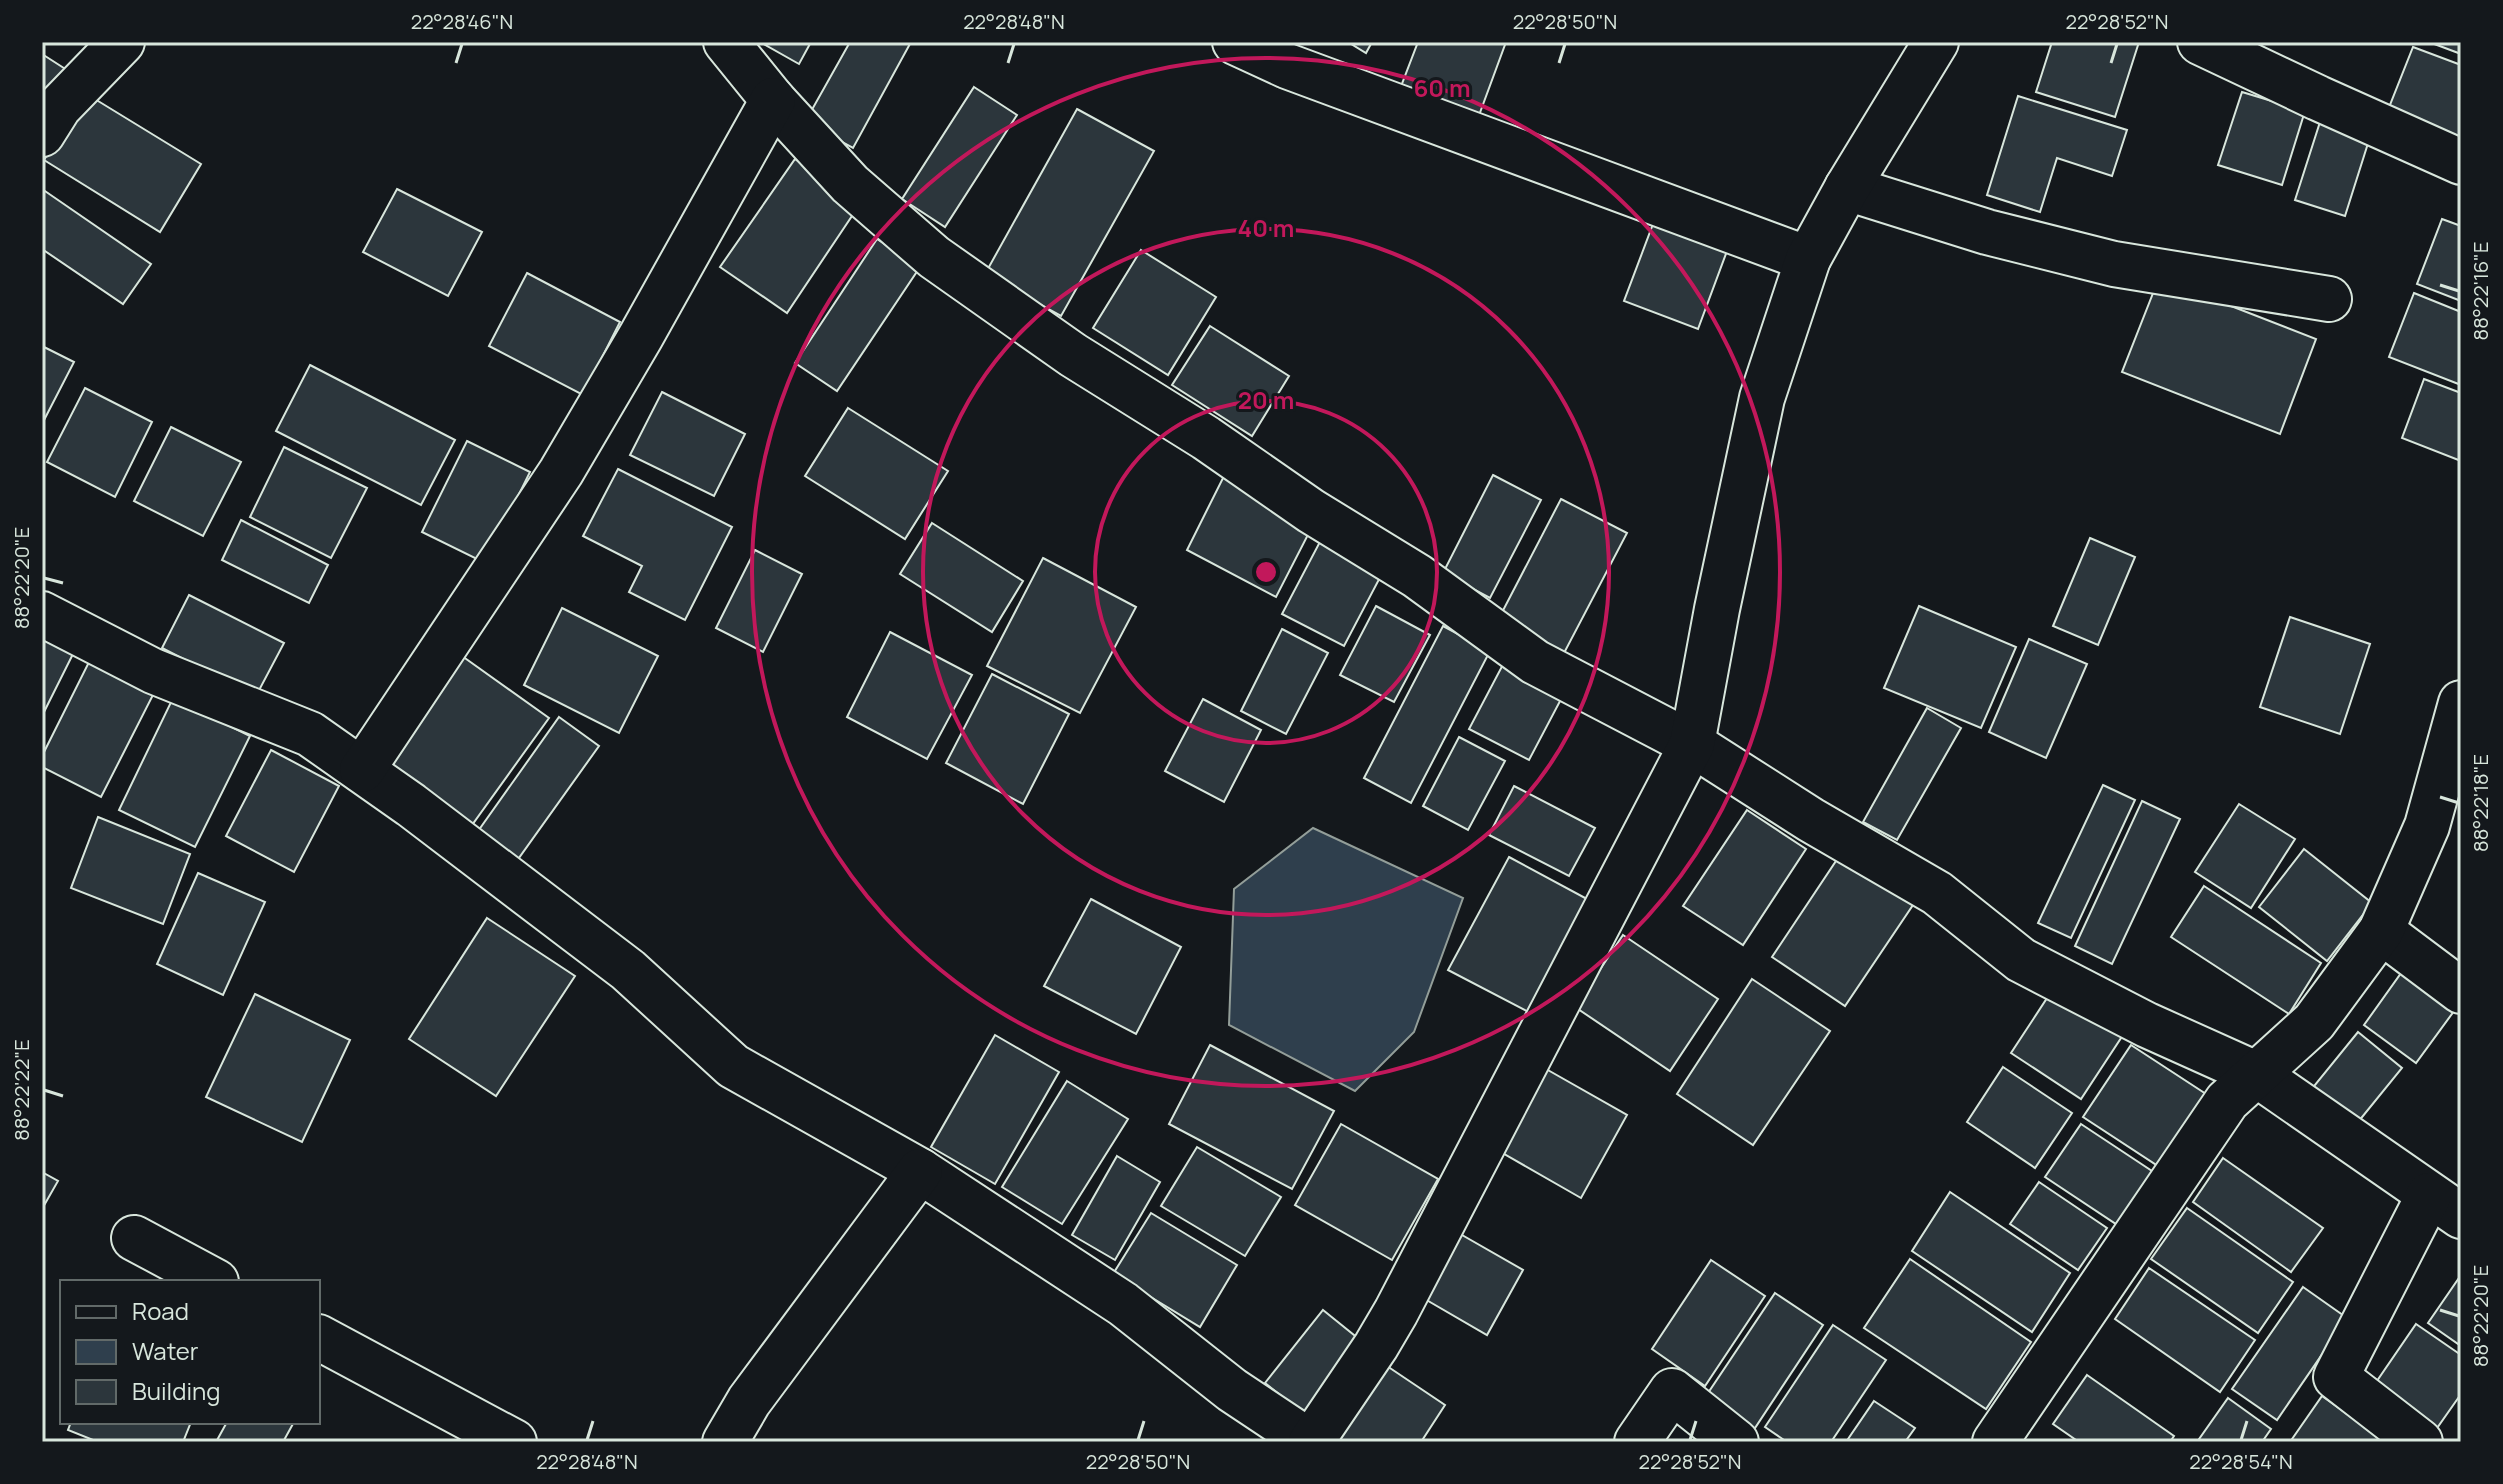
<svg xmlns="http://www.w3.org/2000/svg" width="2503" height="1484" font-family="Manrope,sans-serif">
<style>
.water{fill:#2f3f4d;stroke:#939e99;stroke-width:2}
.building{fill:#2c363c;stroke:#d8e6dc;stroke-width:2}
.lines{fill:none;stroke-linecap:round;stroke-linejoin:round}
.street-casing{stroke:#d8e6dc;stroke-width:48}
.street{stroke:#14181c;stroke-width:44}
.ticks{fill:none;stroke:#d8e6dc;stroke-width:3}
.ring{fill:none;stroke:#c2185b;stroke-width:4}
.centre{fill:#c2185b;stroke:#14181c;stroke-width:4}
.ring-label{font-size:24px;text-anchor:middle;font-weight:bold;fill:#c2185b;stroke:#14181c;stroke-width:6;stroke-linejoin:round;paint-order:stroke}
.neatline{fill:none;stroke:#d8e6dc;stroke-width:3}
.ticks-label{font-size:20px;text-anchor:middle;fill:#d8e6dc}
</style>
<rect width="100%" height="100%" fill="#14181c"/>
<polygon class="water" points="1313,828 1463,898 1414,1032 1355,1091 1229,1025 1234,889"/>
<g class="building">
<polygon points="760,42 811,42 799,64"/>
<polygon points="850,42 911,42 853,148 805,122"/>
<polygon points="1348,42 1372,42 1366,53"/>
<polygon points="1418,42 1506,42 1478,118 1400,89"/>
<polygon points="2052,42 2139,42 2115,117 2036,92"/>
<polygon points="2429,42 2461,42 2461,54"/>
<polygon points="2413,47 2461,65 2460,137 2388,110"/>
<polygon points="42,54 70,72 42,114"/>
<polygon points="974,87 1017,115 945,227 902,199"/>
<polygon points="2242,92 2305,111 2282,185 2218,165"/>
<polygon points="85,93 201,164 160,232 44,160"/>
<polygon points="2018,96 2127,130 2112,176 2057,158 2040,212 1987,195"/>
<polygon points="1077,109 1154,151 1061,316 985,274"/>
<polygon points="2320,122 2370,137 2345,216 2295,200"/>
<polygon points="795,159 860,204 787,313 720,267"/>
<polygon points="42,189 151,264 123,304 42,249"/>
<polygon points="397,189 482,232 448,296 363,252"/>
<polygon points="2442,219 2461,226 2461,301 2417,284"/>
<polygon points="1653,224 1727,251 1698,329 1624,301"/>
<polygon points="877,239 920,267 837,391 795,363"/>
<polygon points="1141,250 1216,297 1168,375 1093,328"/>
<polygon points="527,273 620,322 583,395 489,346"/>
<polygon points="2159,278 2316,339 2280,434 2122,372"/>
<polygon points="2414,293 2461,312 2461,385 2389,357"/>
<polygon points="1210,326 1289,376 1252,436 1172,385"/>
<polygon points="42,346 74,362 42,424"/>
<polygon points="310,365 455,440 421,505 276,431"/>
<polygon points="2424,379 2461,393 2461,461 2402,438"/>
<polygon points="85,388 152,422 115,497 47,462"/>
<polygon points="662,392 745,434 714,496 630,455"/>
<polygon points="848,408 948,471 905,539 805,476"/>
<polygon points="171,427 241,462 203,536 134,501"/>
<polygon points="467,441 530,472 485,563 422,532"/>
<polygon points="284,447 367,488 331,558 250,517"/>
<polygon points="618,469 732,527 685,620 629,592 642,566 583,536"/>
<polygon points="1493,475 1541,500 1490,598 1443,573"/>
<polygon points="1224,476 1314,523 1276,597 1187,550"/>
<polygon points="1561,499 1627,533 1563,655 1498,620"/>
<polygon points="241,520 328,565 309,603 222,560"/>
<polygon points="932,523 1023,581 992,632 900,574"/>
<polygon points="1323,536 1385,568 1344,646 1282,614"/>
<polygon points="2090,538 2135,557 2098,645 2053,626"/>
<polygon points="755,550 802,574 763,652 716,628"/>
<polygon points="1043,558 1136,607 1080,713 987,666"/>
<polygon points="189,595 284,643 256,696 162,648"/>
<polygon points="1376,606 1430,635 1394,702 1340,675"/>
<polygon points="1919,606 2016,647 1981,728 1884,688"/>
<polygon points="562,608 658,656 619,733 524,685"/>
<polygon points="2290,617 2370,644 2340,734 2260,707"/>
<polygon points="1443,626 1490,651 1411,803 1364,778"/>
<polygon points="42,628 77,646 42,716"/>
<polygon points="1282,629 1328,653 1286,734 1241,711"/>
<polygon points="890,632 972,675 927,759 847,717"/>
<polygon points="2029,639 2087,664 2046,758 1989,732"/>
<polygon points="455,651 549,718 472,825 379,758"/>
<polygon points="1508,655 1568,686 1529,760 1469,729"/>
<polygon points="91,658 155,691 101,797 42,767 42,756"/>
<polygon points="992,674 1069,714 1023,804 946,763"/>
<polygon points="173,698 250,736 195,847 119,810"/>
<polygon points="1203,699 1261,730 1224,802 1165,771"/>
<polygon points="1927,708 1961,728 1897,840 1863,822"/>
<polygon points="559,717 599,746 516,862 476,834"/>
<polygon points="1459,737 1505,761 1468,830 1423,806"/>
<polygon points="271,750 339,786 294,872 226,836"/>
<polygon points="2103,785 2135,800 2071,938 2038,923"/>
<polygon points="1514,786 1595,828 1569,876 1489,835"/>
<polygon points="2142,801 2180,819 2112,964 2075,946"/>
<polygon points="2239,804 2295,839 2251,908 2195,872"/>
<polygon points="1747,810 1806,849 1743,945 1683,906"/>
<polygon points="98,817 190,854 163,924 71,888"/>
<polygon points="2304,849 2372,903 2327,961 2259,907"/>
<polygon points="1842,852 1915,902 1845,1006 1772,957"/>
<polygon points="1509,857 1600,906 1540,1018 1448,970"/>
<polygon points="198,873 265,902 223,995 157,964"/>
<polygon points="2204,886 2321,963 2289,1014 2171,937"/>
<polygon points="1091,899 1181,947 1136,1034 1044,986"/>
<polygon points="487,918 575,976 496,1096 409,1039"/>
<polygon points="1623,935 1718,999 1670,1071 1575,1007"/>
<polygon points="2404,969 2457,1007 2416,1063 2364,1025"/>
<polygon points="1752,979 1830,1031 1753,1145 1677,1094"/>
<polygon points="2053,989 2123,1035 2081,1099 2011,1053"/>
<polygon points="255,994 350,1040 302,1142 206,1097"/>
<polygon points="2358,1032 2402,1068 2354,1127 2310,1091"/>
<polygon points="995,1035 1059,1072 995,1184 931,1147"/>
<polygon points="1210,1045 1334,1111 1292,1189 1169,1124"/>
<polygon points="2131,1045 2206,1094 2158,1166 2083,1117"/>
<polygon points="1539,1065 1627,1115 1581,1198 1492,1147"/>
<polygon points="2003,1067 2072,1113 2035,1168 1967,1122"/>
<polygon points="1067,1081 1128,1119 1062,1224 1002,1187"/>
<polygon points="1341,1124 1438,1179 1392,1260 1295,1205"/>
<polygon points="2081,1124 2158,1175 2122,1228 2045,1177"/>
<polygon points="1197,1147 1281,1197 1245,1256 1161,1206"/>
<polygon points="1117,1156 1160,1182 1115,1260 1072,1235"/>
<polygon points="2223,1158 2323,1228 2291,1272 2193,1202"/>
<polygon points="42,1172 58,1181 42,1209"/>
<polygon points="2039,1182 2107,1228 2078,1270 2010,1224"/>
<polygon points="1950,1192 2070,1273 2032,1332 1912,1251"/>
<polygon points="2187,1208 2293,1282 2258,1333 2151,1259"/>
<polygon points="1151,1213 1237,1265 1200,1327 1113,1274"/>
<polygon points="1448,1227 1523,1270 1487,1335 1411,1291"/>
<polygon points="1910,1259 2031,1342 1986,1409 1864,1328"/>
<polygon points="1711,1260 1765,1296 1705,1386 1652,1349"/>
<polygon points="2149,1268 2255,1340 2220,1392 2115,1319"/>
<polygon points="2461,1275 2461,1346 2428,1323"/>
<polygon points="2303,1287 2347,1318 2277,1420 2232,1389"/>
<polygon points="1775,1293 1823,1325 1753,1431 1704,1399"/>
<polygon points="1323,1310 1370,1348 1313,1421 1265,1383"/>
<polygon points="2416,1324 2461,1355 2461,1394 2430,1438 2368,1394"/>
<polygon points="1833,1325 1886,1360 1831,1442 1787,1442 1765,1427"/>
<polygon points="1375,1358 1445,1405 1421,1442 1343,1442 1326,1431"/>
<polygon points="2087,1375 2174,1436 2170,1442 2079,1442 2053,1424"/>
<polygon points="2322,1396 2386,1442 2290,1442"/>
<polygon points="2228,1398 2271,1429 2262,1442 2197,1442"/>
<polygon points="1874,1401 1915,1428 1905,1442 1846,1442"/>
<polygon points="71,1422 191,1422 183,1442 98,1442 68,1430"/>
<polygon points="227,1422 294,1422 283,1442 216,1442"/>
</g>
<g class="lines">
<defs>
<g id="street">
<polyline points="726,42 773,100 850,184 934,257 1073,355 1206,438 1311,511 1417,576 1535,662 1692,744 1811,820 1937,893 2021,960 2147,1025 2256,1074 2461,1216"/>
<polyline points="1235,42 1287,66 1808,259"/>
<polyline points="2200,42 2318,98 2461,162"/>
<polyline points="42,134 59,107 122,42"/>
<polyline points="1847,188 1987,232 2114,264 2329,299"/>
<polyline points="42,614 153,671 310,734 411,805 628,970 733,1066 920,1171 1123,1304 1232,1390 1310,1442"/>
<polyline points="362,770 561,472 641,336 773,100"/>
<polyline points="2381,931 2461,991"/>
<polyline points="134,1238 216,1282"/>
<polyline points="318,1337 514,1442"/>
<polyline points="725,1442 749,1401 920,1171"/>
<polyline points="1311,1442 1376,1346 1396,1312 1692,744 1717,609 1762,398 1808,259 1847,188 1936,42"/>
<polyline points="1637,1442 1672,1391 1736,1442"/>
<polyline points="1995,1442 2227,1101 2314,1022 2381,931 2427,826 2461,703"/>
<polyline points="2420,1442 2336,1377 2429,1195"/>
</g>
</defs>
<use href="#street" class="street-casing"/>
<use href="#street" class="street"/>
</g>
<path class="ticks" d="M456,63L462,44M1008,63L1014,44M1559,63L1565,44M2111,63L2117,44M2440,285L2459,291M44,578L63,583M2440,797L2459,803M44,1090L63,1096M2440,1310L2459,1316M587,1440L593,1421M1138,1440L1144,1421M1690,1440L1696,1421M2241,1440L2247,1421"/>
<g class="ring">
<circle cx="1266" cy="572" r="171"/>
<circle cx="1266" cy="572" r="343"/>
<circle cx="1266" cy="572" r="514"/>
</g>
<circle cx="1266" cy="572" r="12" class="centre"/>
<g class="ring-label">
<text x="1442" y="97">60 m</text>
<text x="1266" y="237">40 m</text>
<text x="1266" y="409">20 m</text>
</g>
<rect width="2503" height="1484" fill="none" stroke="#14181c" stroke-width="88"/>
<rect x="60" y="1280" width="260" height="144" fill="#14181c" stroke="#626a69" stroke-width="2"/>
<rect x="76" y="1306" width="40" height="12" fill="#14181c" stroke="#626a69" stroke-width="2"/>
<text x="132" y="1320" font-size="24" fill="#d8e6dc">Road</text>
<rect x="76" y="1340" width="40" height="24" fill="#2f3f4d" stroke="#626a69" stroke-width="2"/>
<text x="132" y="1360" font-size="24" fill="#d8e6dc">Water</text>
<rect x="76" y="1380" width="40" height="24" fill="#2c363c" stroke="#626a69" stroke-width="2"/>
<text x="132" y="1400" font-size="24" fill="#d8e6dc">Building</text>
<rect x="44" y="44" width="2415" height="1396" class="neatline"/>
<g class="ticks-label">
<text x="462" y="29">22°28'46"N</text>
<text x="1014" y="29">22°28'48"N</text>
<text x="1565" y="29">22°28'50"N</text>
<text x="2117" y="29">22°28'52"N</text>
<text transform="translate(2481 291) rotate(-90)" y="7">88°22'16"E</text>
<text transform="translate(22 578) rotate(-90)" y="7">88°22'20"E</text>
<text transform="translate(2481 803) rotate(-90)" y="7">88°22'18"E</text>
<text transform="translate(22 1090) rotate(-90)" y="7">88°22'22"E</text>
<text transform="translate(2481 1316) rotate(-90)" y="7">88°22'20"E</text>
<text x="587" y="1469">22°28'48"N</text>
<text x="1138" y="1469">22°28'50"N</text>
<text x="1690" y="1469">22°28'52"N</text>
<text x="2241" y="1469">22°28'54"N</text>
</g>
</svg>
